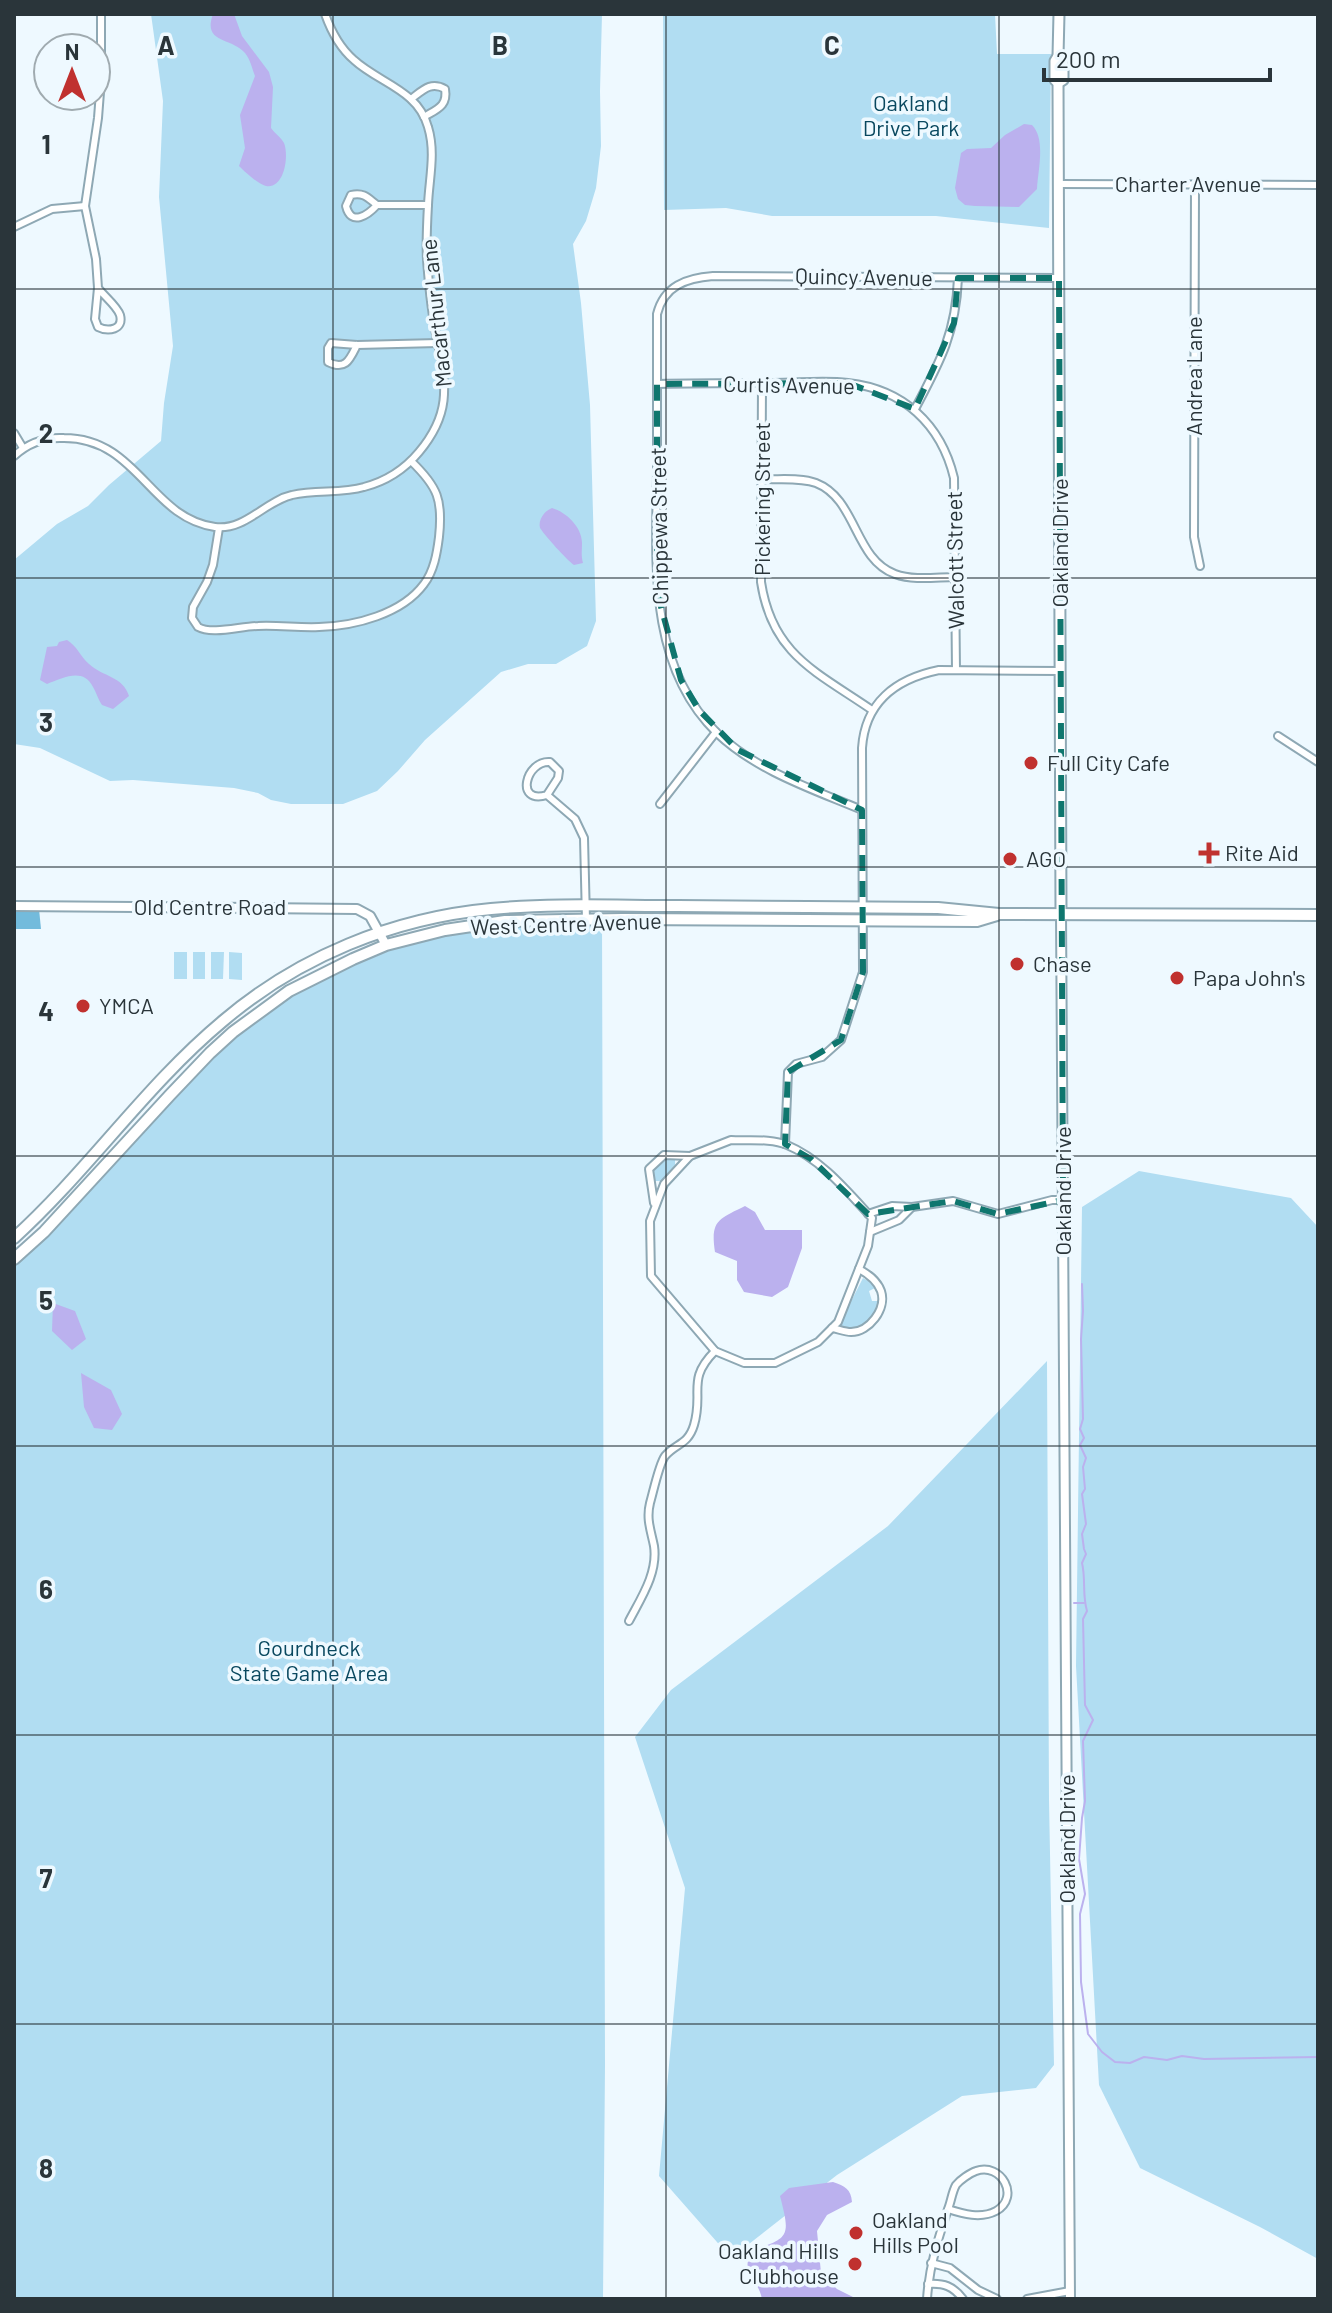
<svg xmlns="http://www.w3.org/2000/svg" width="1332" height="2313" font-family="Barlow,sans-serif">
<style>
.green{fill:#b1ddf2}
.forest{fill:#73bbdc}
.water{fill:#bbb1ee}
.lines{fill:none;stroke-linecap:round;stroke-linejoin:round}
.stream{stroke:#bbb1ee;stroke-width:2}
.minor-casing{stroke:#8ea8b4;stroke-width:10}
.tertiary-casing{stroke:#8ea8b4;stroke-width:12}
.secondary-casing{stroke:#8ea8b4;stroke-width:13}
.primary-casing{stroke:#8ea8b4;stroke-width:14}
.minor{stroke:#fff;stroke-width:6}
.tertiary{stroke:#fff;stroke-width:8}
.secondary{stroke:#fff;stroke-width:9}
.primary{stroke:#fff;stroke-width:10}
.marked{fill:none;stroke:#0f766e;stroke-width:6;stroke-dasharray:16 10;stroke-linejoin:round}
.grid{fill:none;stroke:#2a353a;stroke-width:2;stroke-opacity:0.55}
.poi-dot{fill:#c0312f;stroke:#eef9ff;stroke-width:3}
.labels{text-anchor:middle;stroke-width:7;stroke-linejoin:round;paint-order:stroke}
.park-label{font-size:22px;fill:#09485f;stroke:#eef9ff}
.street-label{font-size:22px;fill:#2a353a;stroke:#eef9ff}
.poi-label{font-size:22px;fill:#2a353a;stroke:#eef9ff;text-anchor:start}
.grid-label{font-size:26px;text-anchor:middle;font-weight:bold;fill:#2a353a;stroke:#eef9ff;stroke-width:7;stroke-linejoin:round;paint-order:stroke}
</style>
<rect width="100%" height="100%" fill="#eef9ff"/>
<g class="green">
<polygon points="151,14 602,14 600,91 601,146 596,188 586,221 573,244 581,303 590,405 596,621 587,646 556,664 528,664 501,672 425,740 398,771 377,791 343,804 291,804 271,800 258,793 234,788 133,780 110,781 40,748 14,744 14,560 57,524 88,506 109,485 161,441 164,403 173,346 159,197 163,101"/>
<polygon points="663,14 995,14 997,54 1051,54 1049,228 936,216 772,216 726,208 664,210"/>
<polygon points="536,915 602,917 605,2065 603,2299 14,2299 14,1256 40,1234 226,1034 295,983 452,925"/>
<rect x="174" y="952" width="13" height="27"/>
<rect x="193" y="952" width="12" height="27"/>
<polygon points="211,952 224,952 223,979 211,979"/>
<polygon points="229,952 242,953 242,980 229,979"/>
<path d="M669,1157L675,1159V1165L661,1181H654L653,1178C652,1168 658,1160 669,1157Z"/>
<polygon points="1139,1171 1291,1198 1318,1227 1318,2259 1260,2227 1140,2168 1099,2085 1076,1666 1082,1207"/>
<path d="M863,1278L870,1282L875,1288L869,1291L872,1301H878C875,1321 862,1331 842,1328L840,1323Z"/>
<polygon points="1047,1361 1049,1800 1054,2065 1036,2088 962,2096 837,2175 731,2258 659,2176 685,1888 635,1737 671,1690 888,1526"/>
</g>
<polygon class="forest" points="14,909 39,909 41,929 14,929"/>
<g class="water">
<path d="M213,14H234L242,36L269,72L273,87L271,128C275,134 281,137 284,143C289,155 285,189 266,186C258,184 245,172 239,166L245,148L240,115L255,76C252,68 250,59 245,53C232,37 202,44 213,14Z"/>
<path d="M1024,124L1032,125C1046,139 1038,170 1037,189L1019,207L975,206L965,205L958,199L955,188L961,153L967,149L991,148L1005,135Z"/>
<path d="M552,508C566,512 582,527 582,543C582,551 581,555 583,563L574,565C566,559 546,537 540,528C538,520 544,511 552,508Z"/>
<path d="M67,640C77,646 80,656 89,664C103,677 123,676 129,696L113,709L102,705C98,699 97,694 93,687C83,667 63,678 47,684L40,680L47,647L57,646L59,642Z"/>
<path d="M745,1206L755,1212L765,1230H802V1248L788,1287L772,1297L744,1292L737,1280V1261L715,1252C710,1220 719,1219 745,1206Z"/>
<polygon points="53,1303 75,1311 86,1339 72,1350 52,1331"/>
<polygon points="81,1373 111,1390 122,1414 112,1430 94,1428 84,1407"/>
<path d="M833,2182C845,2186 851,2189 852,2202L827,2215L817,2231L821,2273L837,2289L857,2299H762C758,2277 740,2278 751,2250C791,2239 790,2235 780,2196L789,2188Z"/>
</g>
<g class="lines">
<g class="stream">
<path d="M1082,1284L1083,1311L1081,1339L1083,1419L1080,1429L1084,1438L1080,1445L1086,1458L1083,1467L1085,1489L1082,1494L1086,1524L1082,1534L1084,1549L1086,1554L1082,1563C1086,1579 1082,1595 1087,1611L1083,1619L1085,1705L1093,1720L1083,1741L1085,1801L1082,1818L1079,1859L1085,1894L1080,1914L1081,1982L1088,2034L1102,2052L1115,2062L1130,2063L1144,2057L1167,2060L1182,2056L1204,2059L1318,2057"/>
<polyline points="1074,1603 1084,1603"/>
</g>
<defs>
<g id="minor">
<path d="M411,99C423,90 431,81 445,89C448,106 437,109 424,117"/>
<polyline points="1058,184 1318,185"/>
<polyline points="1195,185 1194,537 1200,566"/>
<path d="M377,205C368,215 351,227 346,206L351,195C364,192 368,198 377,205H428"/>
<polyline points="14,227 52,209 85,206"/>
<path d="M98,288C104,296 117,306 120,315C124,330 108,332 98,327L95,319L98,288L96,259L85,206L98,118L101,79V14"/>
<path d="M357,345C350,359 346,371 328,362V348L331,343L357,345L438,343"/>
<path d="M762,383L761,582C772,655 817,672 872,710"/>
<path d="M657,384C696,383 735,383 774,383C798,383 824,380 848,383C903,389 941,424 954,478L956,670"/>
<path d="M915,409C940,362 956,333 958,278"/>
<polyline points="14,433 23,448"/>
<path d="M14,456C28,443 45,437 64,438C138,438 150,518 215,527C245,531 265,501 292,495C316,489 341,494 364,487C387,481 404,470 419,452C450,415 447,388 438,344C432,317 429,287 427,260C426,242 427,223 428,205C429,179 436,153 428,127C418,90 379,83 354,60C340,48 331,31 325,14"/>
<path d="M761,479C778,480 800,477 816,483C857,499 854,559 895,574C914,581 937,577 956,577"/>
<path d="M219,528L213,565L207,582L193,607L192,618L198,627C212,635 241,626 258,626C279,625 299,628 319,627C355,626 402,614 424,584C434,571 437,553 439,537C443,500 438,487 411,461"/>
<polyline points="1278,736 1318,762"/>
<path d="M547,795C514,805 526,760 550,762L559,771L558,778L547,795L575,819L584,838L586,920"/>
<polyline points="660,804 716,732"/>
<path d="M862,810C812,789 757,771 717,733C647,665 656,561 657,473C657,420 657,367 657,314C664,286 686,278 713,276L1059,278"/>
<path d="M731,1140C748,1141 771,1138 787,1145C821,1159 848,1192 872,1218L868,1246L838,1322L818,1342L775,1363H744L715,1351L651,1276L650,1221L664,1184L690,1156Z"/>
<path d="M785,1144L788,1072L796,1064L822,1057L841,1040L863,972L862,748C865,703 895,679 939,670L1061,671"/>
<polyline points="654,1203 649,1169 664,1155 690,1156"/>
<polyline points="868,1214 892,1206 912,1207 953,1201 998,1214 1052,1200 1063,1200"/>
<polyline points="870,1232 899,1220 911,1208"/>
<path d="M832,1328C838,1329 845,1332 851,1332C869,1332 887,1309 881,1291C877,1280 868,1274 859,1269"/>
<path d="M629,1621C641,1598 658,1573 654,1546C651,1531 646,1519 650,1503C653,1493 659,1464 665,1456C676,1443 688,1445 694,1425C704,1392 686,1380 715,1351"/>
<polyline points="931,2263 950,2268 978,2290 997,2299"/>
<path d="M928,2284C944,2283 953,2286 963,2299"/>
<path d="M927,2299C929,2267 938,2239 948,2209C951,2202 952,2192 956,2185C960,2180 970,2173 976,2171C1001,2162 1021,2197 996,2211C981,2219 963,2214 948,2209"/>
<polyline points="1027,2299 1070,2291"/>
</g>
<g id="tertiary">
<polyline points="14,906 357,909 370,916 386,945"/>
<polyline points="1061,913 1070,2299"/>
</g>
<g id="secondary">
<polyline points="1059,14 1058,56 1055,61 1055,80 1058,83 1061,913"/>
<polyline points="1058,83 1063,80 1063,61 1058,56"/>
</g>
<g id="primary">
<path d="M14,1238C88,1171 146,1085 223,1021C298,957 393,918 491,909C553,903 616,906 678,906C765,907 851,907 938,908L999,914L1318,915"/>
<polyline points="14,1259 44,1232 170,1095 210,1053 233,1032 289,991 353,959 386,945 445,930 505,921 622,919 977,921 997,915"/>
</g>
</defs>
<use href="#minor" class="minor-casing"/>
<use href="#tertiary" class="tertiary-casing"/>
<use href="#secondary" class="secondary-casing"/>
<use href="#primary" class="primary-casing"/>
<use href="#minor" class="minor"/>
<use href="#tertiary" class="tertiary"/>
<use href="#secondary" class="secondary"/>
<use href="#primary" class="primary"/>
</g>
<path class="marked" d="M958,278H1059L1063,1200L998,1214L953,1201L868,1214L811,1159L785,1144L788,1072L841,1040L863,972L862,810L738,750L699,710L681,680L657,592V384L848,383L915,409L954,323Z"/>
<path class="grid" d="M333,14V2299M666,14V2299M999,14V2299M14,289H1318M14,578H1318M14,867H1318M14,1156H1318M14,1446H1318M14,1735H1318M14,2024H1318"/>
<g class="poi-dot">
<circle cx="1031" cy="763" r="8"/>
<path d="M1205 841h8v8h8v8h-8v8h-8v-8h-8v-8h8z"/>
<circle cx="1010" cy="859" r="8"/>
<circle cx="1017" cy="964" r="8"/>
<circle cx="1177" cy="978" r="8"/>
<circle cx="83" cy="1006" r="8"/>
<circle cx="856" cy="2233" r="8"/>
<circle cx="855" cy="2264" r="8"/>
</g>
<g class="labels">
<g class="park-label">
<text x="911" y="111">Oakland<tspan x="911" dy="25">Drive Park</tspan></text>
<text x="309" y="1656">Gourdneck<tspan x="309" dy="25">State Game Area</tspan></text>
</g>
<g class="street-label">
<text x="1188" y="192">Charter Avenue</text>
<text transform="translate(864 277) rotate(1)" y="8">Quincy Avenue</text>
<text transform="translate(436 313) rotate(-96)" y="8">Macarthur Lane</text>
<text transform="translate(1194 376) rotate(-90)" y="8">Andrea Lane</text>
<text transform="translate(789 385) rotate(1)" y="8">Curtis Avenue</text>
<text transform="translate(762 499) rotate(-90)" y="8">Pickering Street</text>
<text transform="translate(659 526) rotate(-91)" y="8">Chippewa Street</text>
<text transform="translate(1060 543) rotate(-90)" y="8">Oakland Drive</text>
<text transform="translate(955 560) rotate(-91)" y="8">Walcott Street</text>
<text x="210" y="915">Old Centre Road</text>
<text transform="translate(566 924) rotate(-2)" y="8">West Centre Avenue</text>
<text transform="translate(1063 1191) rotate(-90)" y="8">Oakland Drive</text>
<text transform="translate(1067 1839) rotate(-90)" y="8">Oakland Drive</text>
</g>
<g class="poi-label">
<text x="1047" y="771">Full City Cafe</text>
<text x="1225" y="861">Rite Aid</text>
<text x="1026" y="867">AGO</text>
<text x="1033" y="972">Chase</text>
<text x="1193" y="986">Papa John's</text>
<text x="99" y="1014">YMCA</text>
<text x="872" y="2228">Oakland<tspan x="872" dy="25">Hills Pool</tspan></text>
<text x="839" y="2259" text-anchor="end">Oakland Hills<tspan x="839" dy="25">Clubhouse</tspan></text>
</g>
</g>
<g class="grid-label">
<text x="166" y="55">A</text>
<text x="500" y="55">B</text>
<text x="832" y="55">C</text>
<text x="46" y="154">1</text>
<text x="46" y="443">2</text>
<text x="46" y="732">3</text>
<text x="46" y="1021">4</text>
<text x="46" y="1310">5</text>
<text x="46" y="1599">6</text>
<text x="46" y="1888">7</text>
<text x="46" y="2178">8</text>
</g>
<rect width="1332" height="2313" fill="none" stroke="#2a353a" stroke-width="32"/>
<g transform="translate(72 72)"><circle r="38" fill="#eef9ff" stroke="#a0abb0" stroke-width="2"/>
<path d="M0-6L14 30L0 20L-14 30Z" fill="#c0312f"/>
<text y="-12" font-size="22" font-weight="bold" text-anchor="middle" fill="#2a353a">N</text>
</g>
<path d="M1044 68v12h226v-12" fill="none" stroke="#2a353a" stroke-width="4"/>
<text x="1056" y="68" font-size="24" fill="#2a353a" stroke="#eef9ff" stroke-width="6" paint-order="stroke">200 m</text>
</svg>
